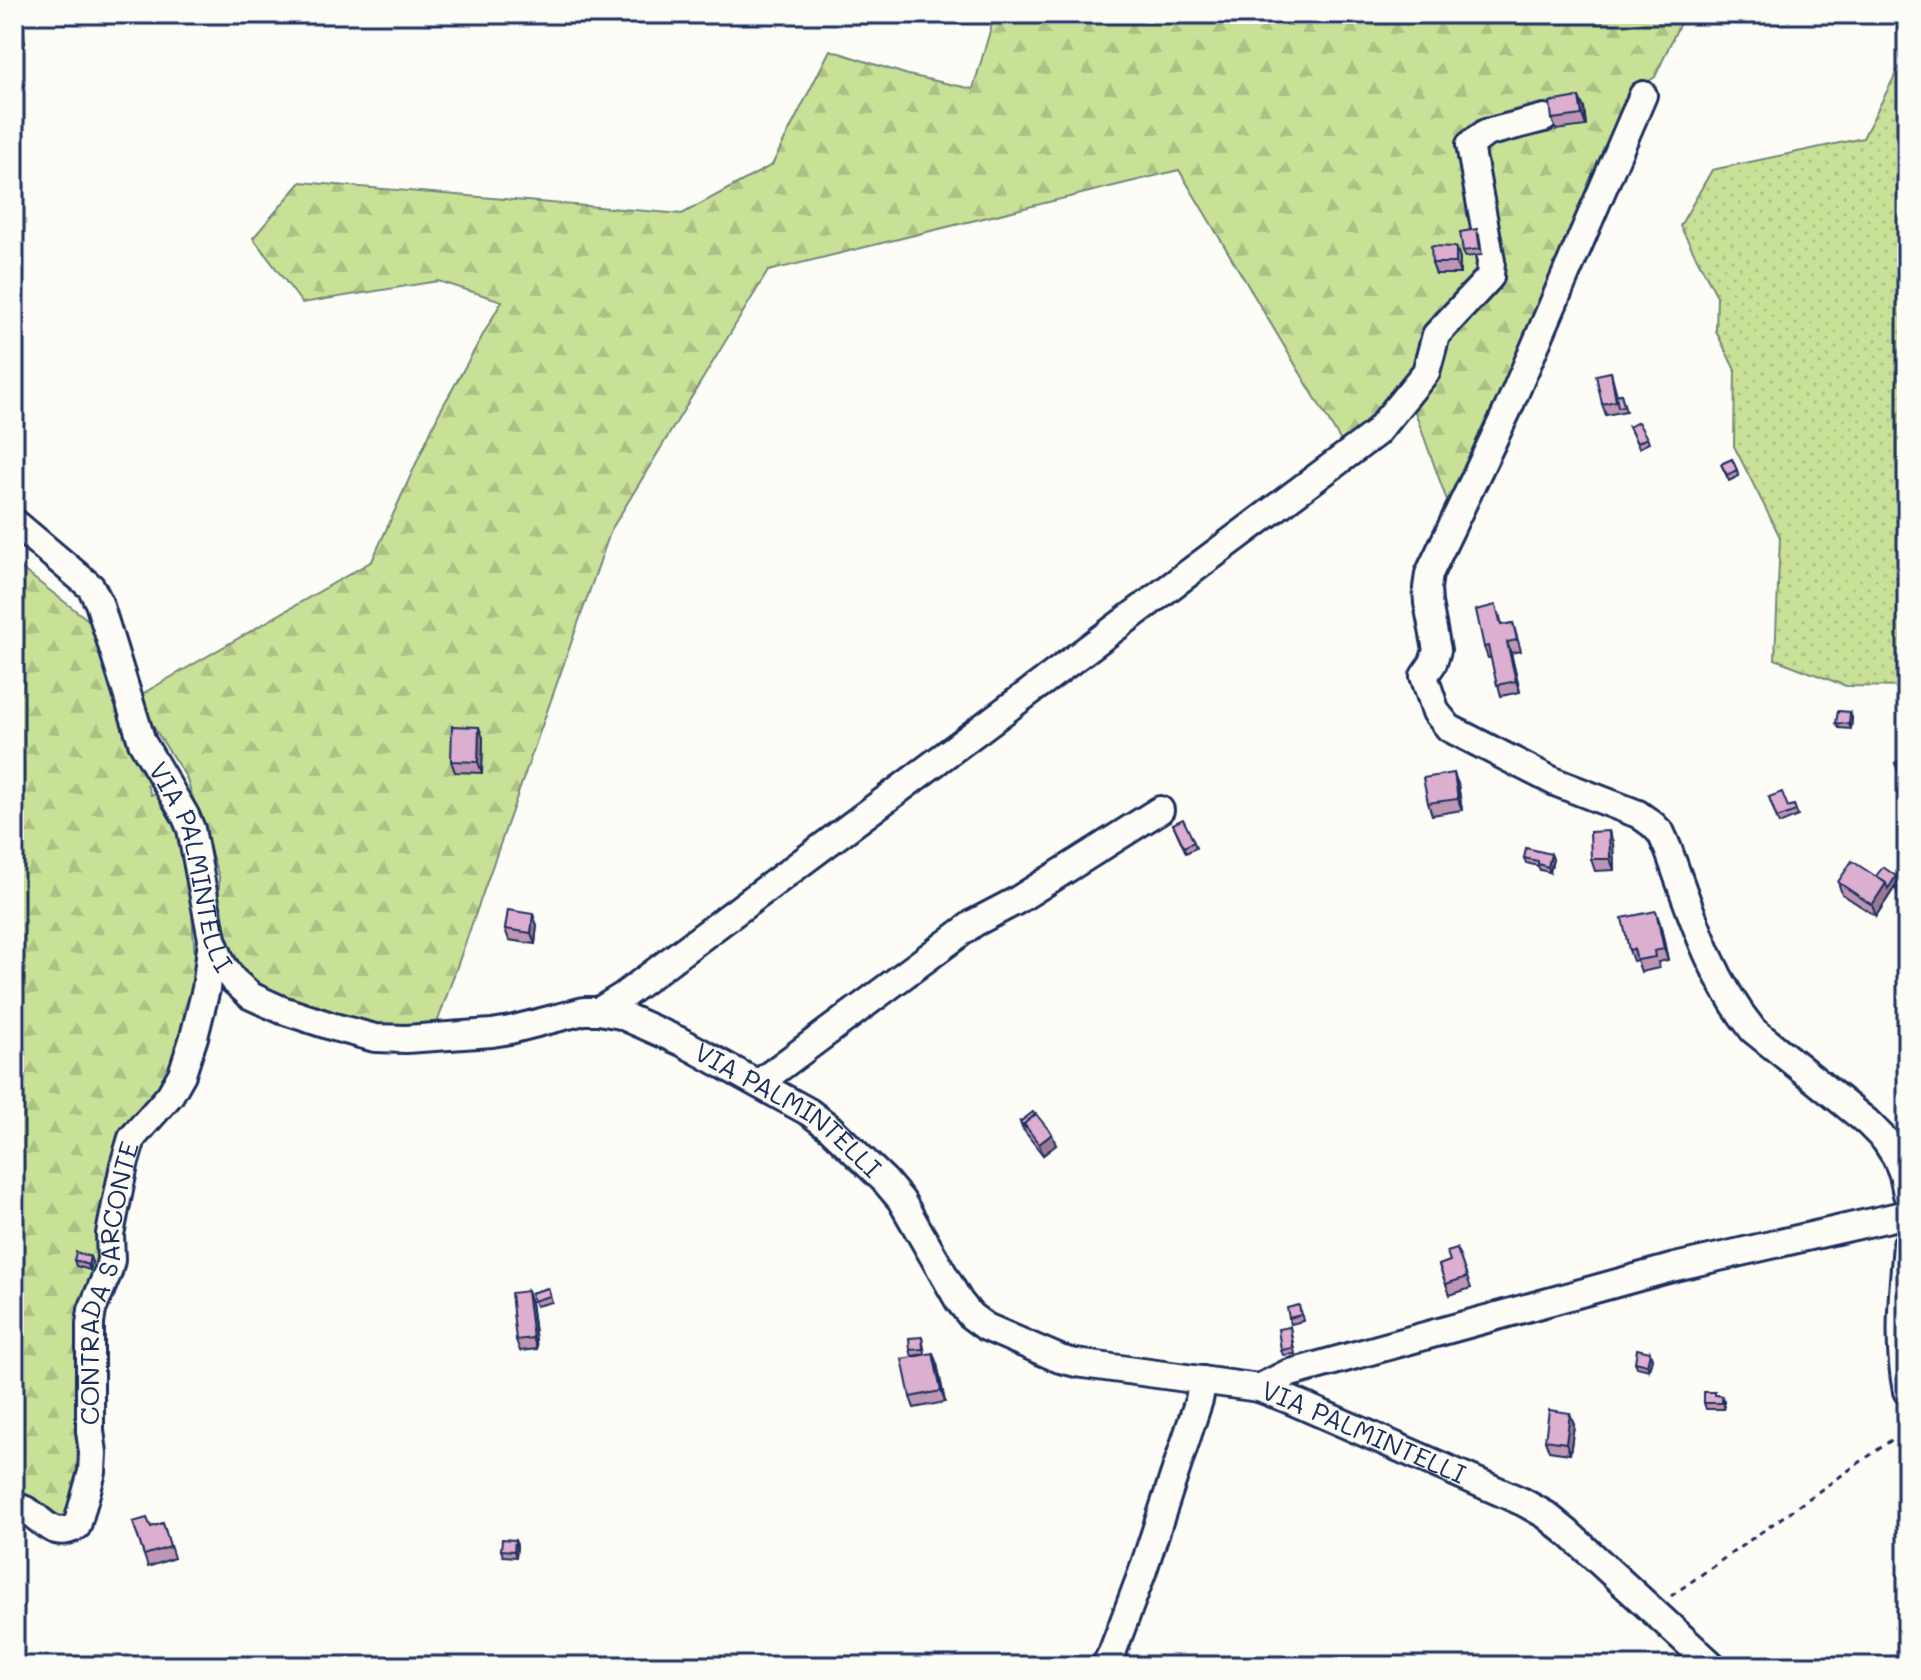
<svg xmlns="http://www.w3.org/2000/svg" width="1921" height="1680" font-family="Mali,sans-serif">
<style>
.grass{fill:url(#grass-dots);stroke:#72887a;stroke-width:2}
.forest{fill:url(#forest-firs);stroke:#72887a;stroke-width:2}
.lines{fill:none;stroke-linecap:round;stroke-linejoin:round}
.minor-casing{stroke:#1b2f5e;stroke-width:32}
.path{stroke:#1b2f5e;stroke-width:3;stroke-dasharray:6 6;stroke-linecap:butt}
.minor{stroke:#fdfcf7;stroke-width:26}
.wall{fill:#bd96b3;stroke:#1b2f5e;stroke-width:2}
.shaded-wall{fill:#9a7a92;stroke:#1b2f5e;stroke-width:2}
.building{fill:#dcaed0;stroke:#1b2f5e;stroke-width:2}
.labels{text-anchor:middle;stroke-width:8;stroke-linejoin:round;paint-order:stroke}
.street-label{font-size:26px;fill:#1b2f5e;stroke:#fdfcf7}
</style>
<defs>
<pattern id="grass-dots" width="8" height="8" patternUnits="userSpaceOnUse" patternTransform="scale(2)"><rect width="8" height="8" fill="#c9e197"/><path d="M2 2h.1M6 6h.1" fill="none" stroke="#acc185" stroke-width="1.8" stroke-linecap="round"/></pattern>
<pattern id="forest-firs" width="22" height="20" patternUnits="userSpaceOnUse" patternTransform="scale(2)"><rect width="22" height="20" fill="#c9e197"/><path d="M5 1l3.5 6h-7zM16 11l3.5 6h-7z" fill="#acc185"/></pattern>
</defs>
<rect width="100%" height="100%" fill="#fdfcf7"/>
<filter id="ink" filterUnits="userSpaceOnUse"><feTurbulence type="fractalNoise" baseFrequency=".0125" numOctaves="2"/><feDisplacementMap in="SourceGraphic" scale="16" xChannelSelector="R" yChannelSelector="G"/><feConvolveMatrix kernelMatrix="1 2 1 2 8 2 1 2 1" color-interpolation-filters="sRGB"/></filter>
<g filter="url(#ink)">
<polygon class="grass" points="1907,52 1907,687 1846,686 1775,659 1780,537 1734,446 1735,370 1716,331 1717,296 1680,226 1712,170 1863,138"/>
<g class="forest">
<polygon points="995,14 1684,14 1655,77 1635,90 1449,506 1411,401 1351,458 1179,170 768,271 611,530 436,1026 392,1030 346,1019 286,997 264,987 245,971 231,949 219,915 219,877 186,777 147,717 142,694 372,561 438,415 502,301 438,281 302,303 253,238 301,182 682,214 772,165 830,50 908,75 973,89"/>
<polygon points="14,563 96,626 151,779 147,785 151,795 159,791 179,828 188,854 197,989 175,1070 125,1135 86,1432 72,1522 46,1516 16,1493 14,1494"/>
</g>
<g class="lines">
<defs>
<g id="minor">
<path d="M1643,95L1508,409L1429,574L1427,588L1428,603L1437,650L1433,663L1424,676L1436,712L1449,728L1555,782L1638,814L1652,824L1661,833L1668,849C1691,912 1710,977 1753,1030L1866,1121L1885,1140L1896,1157L1903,1174L1907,1194"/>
<path id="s1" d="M14,522L91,587L99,603L142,742L185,815L191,829L212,939L222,964L233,980L251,996L282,1010L334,1027L375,1038L406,1039L492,1033L510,1030L584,1011H599L621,1015L682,1042L809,1112L830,1128L885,1181L901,1200L959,1301L971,1316L986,1327L1060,1359L1076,1363L1259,1388L1288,1399L1523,1502L1546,1515L1568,1533L1713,1666"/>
<polyline points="599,1011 623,996 1376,433 1426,372 1436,335 1490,277 1491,261 1470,145 1486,133 1544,118"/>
<polyline points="759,1083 974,923 1016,901 1160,810"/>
<path d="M1907,1244C1903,1293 1897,1342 1907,1391"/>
<polyline points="1259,1388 1287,1374 1675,1267 1907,1214"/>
<path id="s2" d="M14,1507C41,1509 46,1543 77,1526L92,1472L93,1453L90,1431V1324L92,1310L108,1272L111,1260L110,1234L124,1165L132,1138L170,1095L182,1074L194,1037L206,989L212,940"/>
<polyline points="1105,1666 1112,1653 1142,1573 1199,1400 1203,1380"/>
</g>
</defs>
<use href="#minor" class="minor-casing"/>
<polyline class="path" points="1671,1596 1907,1429"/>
<use href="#minor" class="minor"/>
</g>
<g class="wall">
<polygon points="1785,14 1799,14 1799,16 1788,20"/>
<polygon points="22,25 25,43 15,44 14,26"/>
<polygon points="1584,108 1586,126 1556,130 1552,119"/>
<polygon points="1479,235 1482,255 1465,257 1463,251"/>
<polygon points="1456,247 1460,258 1460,274 1436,274 1432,263"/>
<polygon points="1611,372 1617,395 1621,394 1626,411 1606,415 1602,404 1608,373"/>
<polygon points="1629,427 1647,438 1649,443 1639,448"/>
<polygon points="1732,459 1739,476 1729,481 1721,464"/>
<polygon points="1500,617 1502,625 1513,623 1521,651 1511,653 1520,692 1501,696 1491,658 1488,658 1484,647"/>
<polygon points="1852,718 1851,729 1839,728 1836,723"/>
<polygon points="483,738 482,773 455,772 451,761"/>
<polygon points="1907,757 1907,791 1895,763"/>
<polygon points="1458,784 1462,810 1432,815 1428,803"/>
<polygon points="1769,797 1788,807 1794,805 1798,816 1779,824"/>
<polygon points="1173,824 1194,842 1196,848 1186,853"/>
<polygon points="1613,842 1614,870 1595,871 1591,859"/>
<polygon points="1551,854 1553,859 1550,872 1540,870 1538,866 1526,863 1524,858"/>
<polygon points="1907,869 1907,902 1899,897 1895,887 1876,916 1842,894 1838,882 1876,876 1896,876 1898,881"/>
<polygon points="1660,923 1668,960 1658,962 1659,968 1641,972 1637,960 1633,961 1629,950"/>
<polygon points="537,925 535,944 509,940 505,929"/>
<polygon points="1020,1122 1056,1145 1043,1155 1022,1128"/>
<polygon points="1457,1249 1471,1288 1450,1295 1439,1265 1450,1261"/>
<polygon points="90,1257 92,1262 90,1270 76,1266 74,1260"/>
<polygon points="548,1288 552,1302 536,1306 531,1293"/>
<polygon points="527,1291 531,1302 537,1349 520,1351 516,1340"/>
<polygon points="1301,1311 1303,1321 1291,1324 1289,1318"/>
<polygon points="1290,1327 1295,1354 1283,1355 1281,1350"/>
<polygon points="922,1337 925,1354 912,1356 910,1350"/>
<polygon points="1650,1352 1652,1358 1649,1370 1637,1367 1635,1362"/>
<polygon points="937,1364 945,1402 914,1408 910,1397"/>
<polygon points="1717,1395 1722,1396 1724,1401 1724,1409 1706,1409 1704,1403"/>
<polygon points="1574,1425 1570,1454 1549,1451 1545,1440"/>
<polygon points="133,1522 151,1527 163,1523 174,1558 148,1567"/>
<polygon points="517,1545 516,1557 503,1556 501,1550"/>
<polygon points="1907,1621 1907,1655 1906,1655 1895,1626"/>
</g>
<g class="shaded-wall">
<polygon points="1579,97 1584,108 1586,126 1582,115"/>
<polygon points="1456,247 1460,258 1460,274 1456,263"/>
<polygon points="1507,642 1511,653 1520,692 1516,681"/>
<polygon points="1850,712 1852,718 1851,729 1849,724"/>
<polygon points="479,727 483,738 482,773 478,762"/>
<polygon points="1454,773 1458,784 1462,810 1458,799"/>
<polygon points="1609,831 1613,842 1614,870 1610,859"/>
<polygon points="1551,854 1553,859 1550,872 1548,867"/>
<polygon points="1896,876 1898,882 1876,916 1872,905 1886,883"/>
<polygon points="1656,911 1660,923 1668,960 1664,949"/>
<polygon points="533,914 537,925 535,944 531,933"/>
<polygon points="1052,1134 1056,1145 1043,1155 1039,1144"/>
<polygon points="90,1257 92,1262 90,1270 88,1265"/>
<polygon points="527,1291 531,1302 537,1349 533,1338"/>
<polygon points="1650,1352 1652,1358 1649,1370 1647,1365"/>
<polygon points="933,1353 937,1364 945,1402 941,1391"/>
<polygon points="1570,1413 1574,1425 1570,1454 1566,1443"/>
<polygon points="515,1540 517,1545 516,1557 514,1551"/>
</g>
<g class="building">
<polygon points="22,25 23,37 14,38 14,26"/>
<polygon points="1579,97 1582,115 1552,119 1550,102"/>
<polygon points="1477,229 1480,249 1463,251 1460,232"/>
<polygon points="1431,246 1456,247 1456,263 1432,263"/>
<polygon points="1611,372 1616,401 1602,404 1596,375"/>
<polygon points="1621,394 1624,406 1618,407 1616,395"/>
<polygon points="1638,422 1647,438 1637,443 1629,427"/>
<polygon points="1732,459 1737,470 1727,475 1721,464"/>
<polygon points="1496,605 1501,625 1513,623 1517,640 1507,642 1516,681 1497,685 1488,646 1484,647 1476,610"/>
<polygon points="1838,711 1850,712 1849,724 1836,723"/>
<polygon points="452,726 479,727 478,762 451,761"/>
<polygon points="1907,757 1907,778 1903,780 1895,763"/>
<polygon points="1454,773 1458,799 1428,803 1423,778"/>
<polygon points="1782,792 1788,807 1794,805 1796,811 1777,818 1769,797"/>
<polygon points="1183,819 1194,842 1184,847 1173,824"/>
<polygon points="1609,831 1610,859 1591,859 1590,832"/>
<polygon points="1526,848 1551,854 1548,867 1538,864 1538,861 1524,858"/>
<polygon points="1852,861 1886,883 1872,905 1838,882"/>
<polygon points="1883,867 1896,876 1888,889 1886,883 1876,876"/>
<polygon points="1906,869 1907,869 1907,894 1895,886"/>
<polygon points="508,910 533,914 531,933 505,929"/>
<polygon points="1656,911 1664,949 1654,951 1655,957 1637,960 1634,949 1629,950 1622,918"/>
<polygon points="1033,1112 1035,1115 1024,1124 1026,1129 1020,1122"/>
<polygon points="1036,1114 1052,1134 1039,1144 1024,1124"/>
<polygon points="1457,1249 1467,1277 1446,1284 1439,1265 1450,1261 1447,1252"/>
<polygon points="76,1252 90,1257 88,1265 74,1260"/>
<polygon points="548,1288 550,1296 533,1301 531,1293"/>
<polygon points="527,1291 533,1338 516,1340 511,1293"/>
<polygon points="1299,1305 1301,1315 1289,1318 1287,1308"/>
<polygon points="1290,1327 1293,1348 1281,1350 1278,1329"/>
<polygon points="922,1337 923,1349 910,1350 909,1338"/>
<polygon points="1637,1349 1650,1352 1647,1365 1635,1362"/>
<polygon points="933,1353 941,1391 910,1397 902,1359"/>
<polygon points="1704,1392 1715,1392 1715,1395 1722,1396 1722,1403 1704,1403"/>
<polygon points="1549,1410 1570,1413 1566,1443 1545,1440"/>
<polygon points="147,1518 151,1527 163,1523 170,1547 144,1555 133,1522"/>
<polygon points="502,1539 515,1540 514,1551 501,1550"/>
<polygon points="1907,1621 1907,1642 1902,1644 1895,1626"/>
</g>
</g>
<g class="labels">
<g class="street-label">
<text dy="9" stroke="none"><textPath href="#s1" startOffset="400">VIA PALMINTELLI</textPath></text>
<text dy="9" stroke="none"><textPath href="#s1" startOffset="1120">VIA PALMINTELLI</textPath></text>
<text dy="9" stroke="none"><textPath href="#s2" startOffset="318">CONTRADA SARCONTE</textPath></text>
<text dy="9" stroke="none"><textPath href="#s1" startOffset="1816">VIA PALMINTELLI</textPath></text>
</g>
</g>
<rect width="1921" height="1680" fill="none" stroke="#fdfcf7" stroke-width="48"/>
<rect x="24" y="24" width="1873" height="1632" fill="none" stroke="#1b2f5e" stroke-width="3" filter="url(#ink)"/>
</svg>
